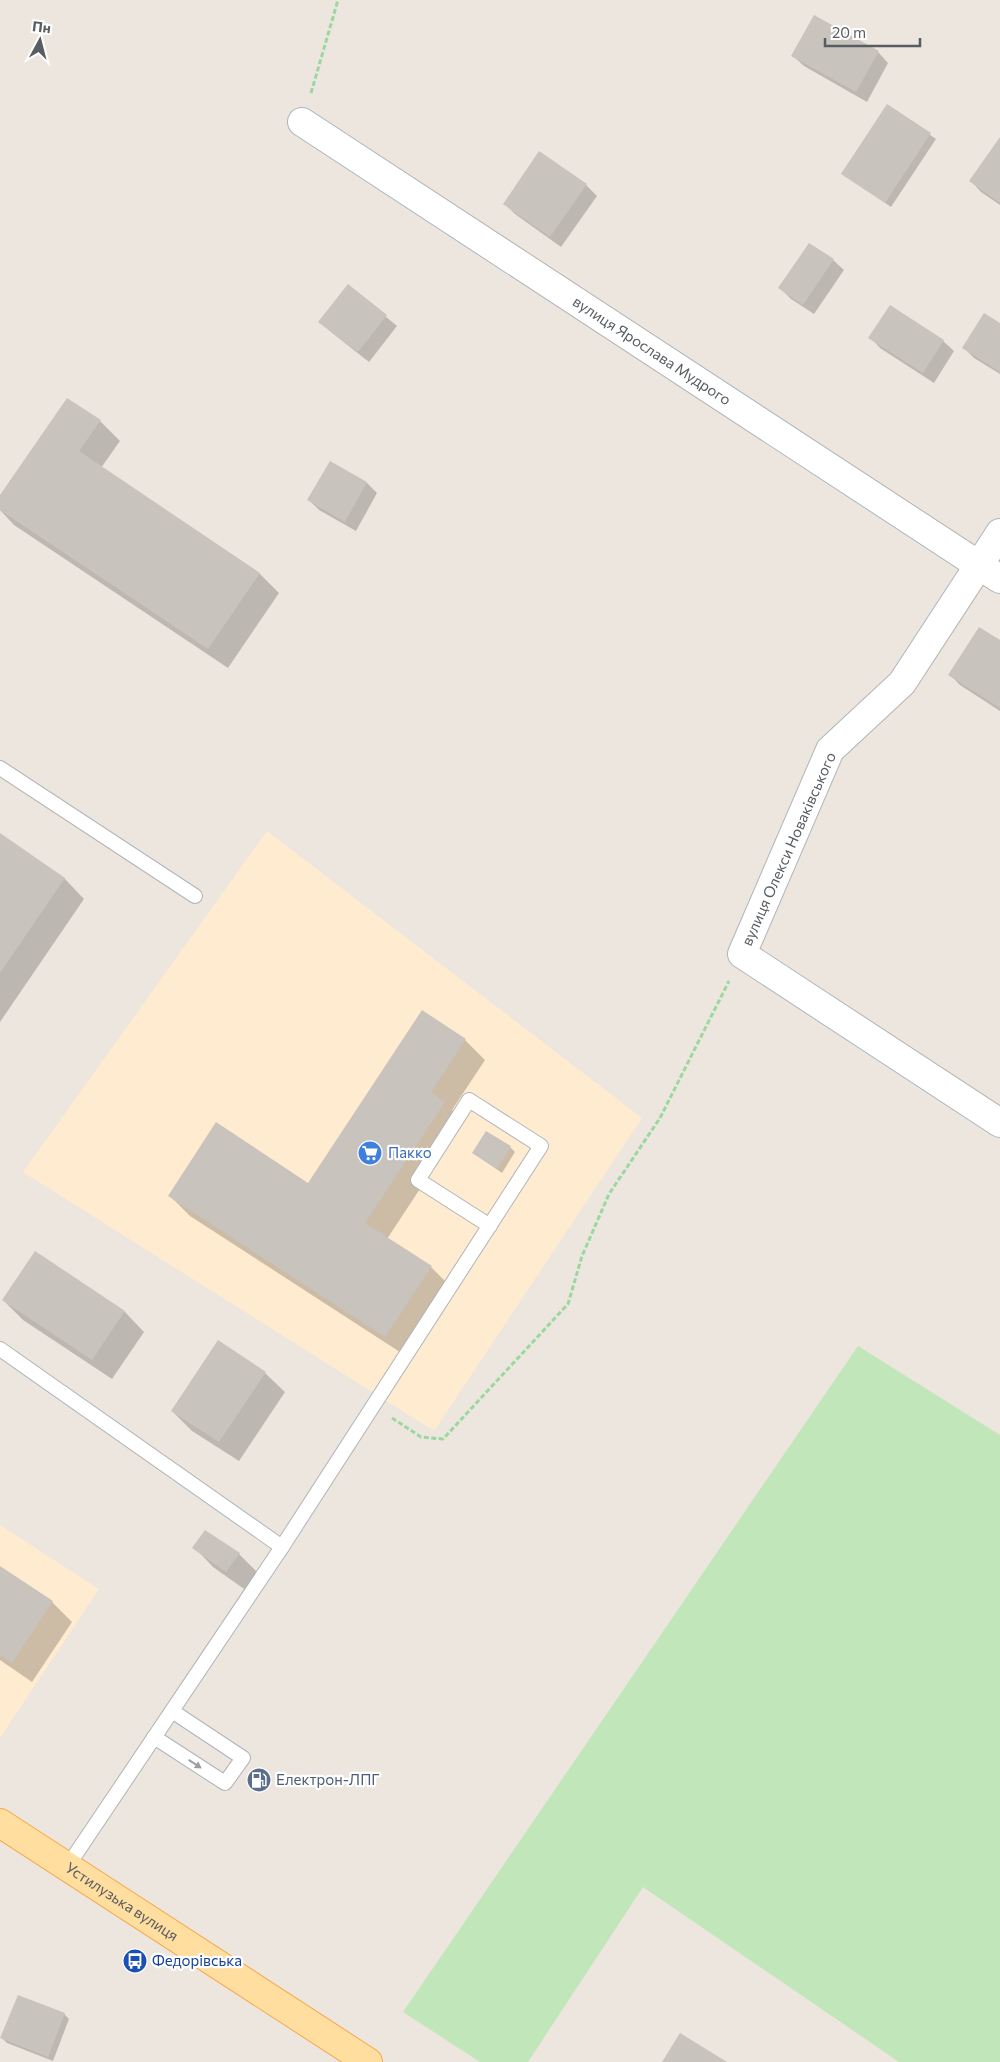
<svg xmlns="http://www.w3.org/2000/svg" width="1000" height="2062" font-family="Commissioner,sans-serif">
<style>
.commercial{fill:#ffebd0}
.green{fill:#c1e6b9}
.shadow{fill:#0003}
.building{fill:#c9c3be}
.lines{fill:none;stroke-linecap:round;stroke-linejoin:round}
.lane-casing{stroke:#b0b4b8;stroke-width:16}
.street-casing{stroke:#b0b4b8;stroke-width:30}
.primary-casing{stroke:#f8a74c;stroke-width:30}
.path{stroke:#9bd8a0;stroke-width:3;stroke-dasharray:5 2.5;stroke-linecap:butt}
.lane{stroke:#fff;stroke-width:14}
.street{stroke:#fff;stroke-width:28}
.primary{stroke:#ffdea0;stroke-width:28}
.oneway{fill:#9b9ea0}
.labels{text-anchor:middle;stroke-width:4.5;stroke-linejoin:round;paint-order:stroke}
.street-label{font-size:15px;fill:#585d61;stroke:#fff}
.shop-label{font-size:15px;fill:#366cbe;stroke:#fff;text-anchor:start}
.service-label{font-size:15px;fill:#4e5e75;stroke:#fff;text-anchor:start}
.transit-label{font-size:15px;fill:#164399;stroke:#fff;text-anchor:start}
</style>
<rect width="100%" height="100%" fill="#ece6de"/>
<g class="commercial">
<polygon points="267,831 642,1118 434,1431 23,1172"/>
<polygon points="0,1525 99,1589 0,1738"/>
</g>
<polygon class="green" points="858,1346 1000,1435 1000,2062 899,2062 643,1887 528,2062 480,2062 403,2012"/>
<g class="shadow">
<polygon points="878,52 888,63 867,102 804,66 793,56"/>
<polygon points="888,106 936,139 891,207 842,173"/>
<polygon points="1000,139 1000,205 981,192 971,181"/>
<polygon points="540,153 586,185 597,196 561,247 515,214 505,204"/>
<polygon points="833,260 844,270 814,314 791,299 780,288"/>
<polygon points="349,286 397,326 369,362 331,332 320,322"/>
<polygon points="1000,324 1000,374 974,358 964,348"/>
<polygon points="870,337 943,341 954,351 934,383 880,348"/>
<polygon points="100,421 120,441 101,468 259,573 279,593 228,668 14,525 0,510 0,497"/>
<polygon points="330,463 367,483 377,493 356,531 319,510 309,500"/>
<polygon points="1000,641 1000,711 960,685 950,675"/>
<polygon points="0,835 65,879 84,899 0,1022"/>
<polygon points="465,1040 485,1060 452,1110 464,1122 387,1239 431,1267 451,1287 406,1356 190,1216 170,1196 309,1185"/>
<polygon points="510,1147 515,1152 502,1173 473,1153"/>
<polygon points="3,1300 125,1312 144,1332 112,1379 23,1320"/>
<polygon points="265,1373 285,1392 239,1461 192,1431 172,1411"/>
<polygon points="194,1547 239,1554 259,1574 247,1591 213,1567"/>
<polygon points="0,1567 52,1602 72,1622 32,1682 0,1660"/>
<polygon points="64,2014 69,2019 53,2061 7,2043 2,2038"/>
</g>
<g class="building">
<polygon points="814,15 879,51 856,92 791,56"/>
<polygon points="887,104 931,133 885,203 841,174"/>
<polygon points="1000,137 1000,203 969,181"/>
<polygon points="539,151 587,184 550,237 503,204"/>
<polygon points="809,243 834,259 803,305 778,288"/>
<polygon points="348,284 387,315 358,352 318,322"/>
<polygon points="890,305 944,340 923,373 868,338"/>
<polygon points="984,313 1000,323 1000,372 962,348"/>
<polygon points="67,398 101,420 79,451 260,573 208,649 0,510 0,495"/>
<polygon points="330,461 367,482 345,522 307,500"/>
<polygon points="979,627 1000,640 1000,708 948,675"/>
<polygon points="0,833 65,878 0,973"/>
<polygon points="422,1010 466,1039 431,1092 445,1102 365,1223 432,1266 385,1337 168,1196 216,1122 308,1183"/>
<polygon points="486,1131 511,1146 497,1169 472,1153"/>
<polygon points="35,1251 125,1311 92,1360 2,1300"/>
<polygon points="218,1340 266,1372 219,1442 171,1411"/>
<polygon points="205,1530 240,1553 226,1572 192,1548"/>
<polygon points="0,1566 53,1601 12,1663 0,1655"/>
<polygon points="18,1995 65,2013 48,2057 0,2038"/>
<polygon points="680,2033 727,2062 662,2062"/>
</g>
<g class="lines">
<defs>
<g id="lane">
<polyline points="0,768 195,896"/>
<polyline points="0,1349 282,1547"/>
<polyline points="154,1737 225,1783 243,1758 172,1711"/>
<polyline points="67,1867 282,1547 541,1146 469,1100 418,1180 490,1226"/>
</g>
<g id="street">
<path id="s1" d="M302,122L1000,579"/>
<polyline points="1000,533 902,683 830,750 742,954 1000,1123"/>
</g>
<g id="primary">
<path id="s2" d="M0,1823L368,2062"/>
</g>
</defs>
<use href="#lane" class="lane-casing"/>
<use href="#street" class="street-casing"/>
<use href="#primary" class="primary-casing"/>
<g class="path">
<polyline points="311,93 338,0"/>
<polyline points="392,1418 421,1437 443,1439 568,1304 582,1256 609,1194 660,1118 729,981"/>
</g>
<use href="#lane" class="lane"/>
<use href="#street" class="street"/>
<use href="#primary" class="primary"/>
</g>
<defs><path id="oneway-solid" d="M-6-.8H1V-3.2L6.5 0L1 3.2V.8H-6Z" transform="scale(1.25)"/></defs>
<use class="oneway" href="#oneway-solid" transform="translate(195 1764) rotate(33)"/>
<defs>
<symbol id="supermarket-disc" viewBox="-11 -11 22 22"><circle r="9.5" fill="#3f7fe0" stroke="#fff"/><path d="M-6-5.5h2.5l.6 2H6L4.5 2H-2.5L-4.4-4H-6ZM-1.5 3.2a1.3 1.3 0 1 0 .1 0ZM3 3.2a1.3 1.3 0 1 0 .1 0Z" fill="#fff"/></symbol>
<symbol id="fuel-disc" viewBox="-11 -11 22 22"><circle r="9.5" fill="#5c6f8a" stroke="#fff"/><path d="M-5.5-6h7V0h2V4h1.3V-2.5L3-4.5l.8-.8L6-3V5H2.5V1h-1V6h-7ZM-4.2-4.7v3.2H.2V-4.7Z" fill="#fff"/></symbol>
<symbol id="bus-disc" viewBox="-11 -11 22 22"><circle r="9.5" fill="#1a4fb4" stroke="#fff"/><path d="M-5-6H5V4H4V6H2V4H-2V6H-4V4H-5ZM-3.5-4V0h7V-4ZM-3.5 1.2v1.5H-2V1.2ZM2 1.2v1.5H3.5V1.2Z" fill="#fff"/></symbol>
</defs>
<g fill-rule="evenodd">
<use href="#supermarket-disc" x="356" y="1139" width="28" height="28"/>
<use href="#fuel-disc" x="245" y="1766" width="28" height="28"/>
<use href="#bus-disc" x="121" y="1947" width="28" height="28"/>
</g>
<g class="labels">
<g class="street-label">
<text dy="5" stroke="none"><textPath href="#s1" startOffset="418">вулиця Ярослава Мудрого</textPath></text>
<text transform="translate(789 849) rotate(-66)" y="5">вулиця Олекси Новаківського</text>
<text dy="5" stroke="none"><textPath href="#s2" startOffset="145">Устилузька вулиця</textPath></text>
</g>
<g class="shop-label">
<text x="388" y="1158">Пакко</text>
</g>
<g class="service-label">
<text x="276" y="1785">Електрон-ЛПГ</text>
</g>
<g class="transit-label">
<text x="152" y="1966">Федорівська</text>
</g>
</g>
<g transform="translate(40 40) rotate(7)" stroke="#ffffff" stroke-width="4" paint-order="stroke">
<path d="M0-4L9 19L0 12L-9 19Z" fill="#585d61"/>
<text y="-8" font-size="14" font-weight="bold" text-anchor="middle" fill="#585d61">Пн</text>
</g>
<path d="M825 38v8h95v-8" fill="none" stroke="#585d61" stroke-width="2.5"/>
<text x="832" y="38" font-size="15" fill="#585d61" stroke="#ffffff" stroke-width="4" paint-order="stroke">20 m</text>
</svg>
